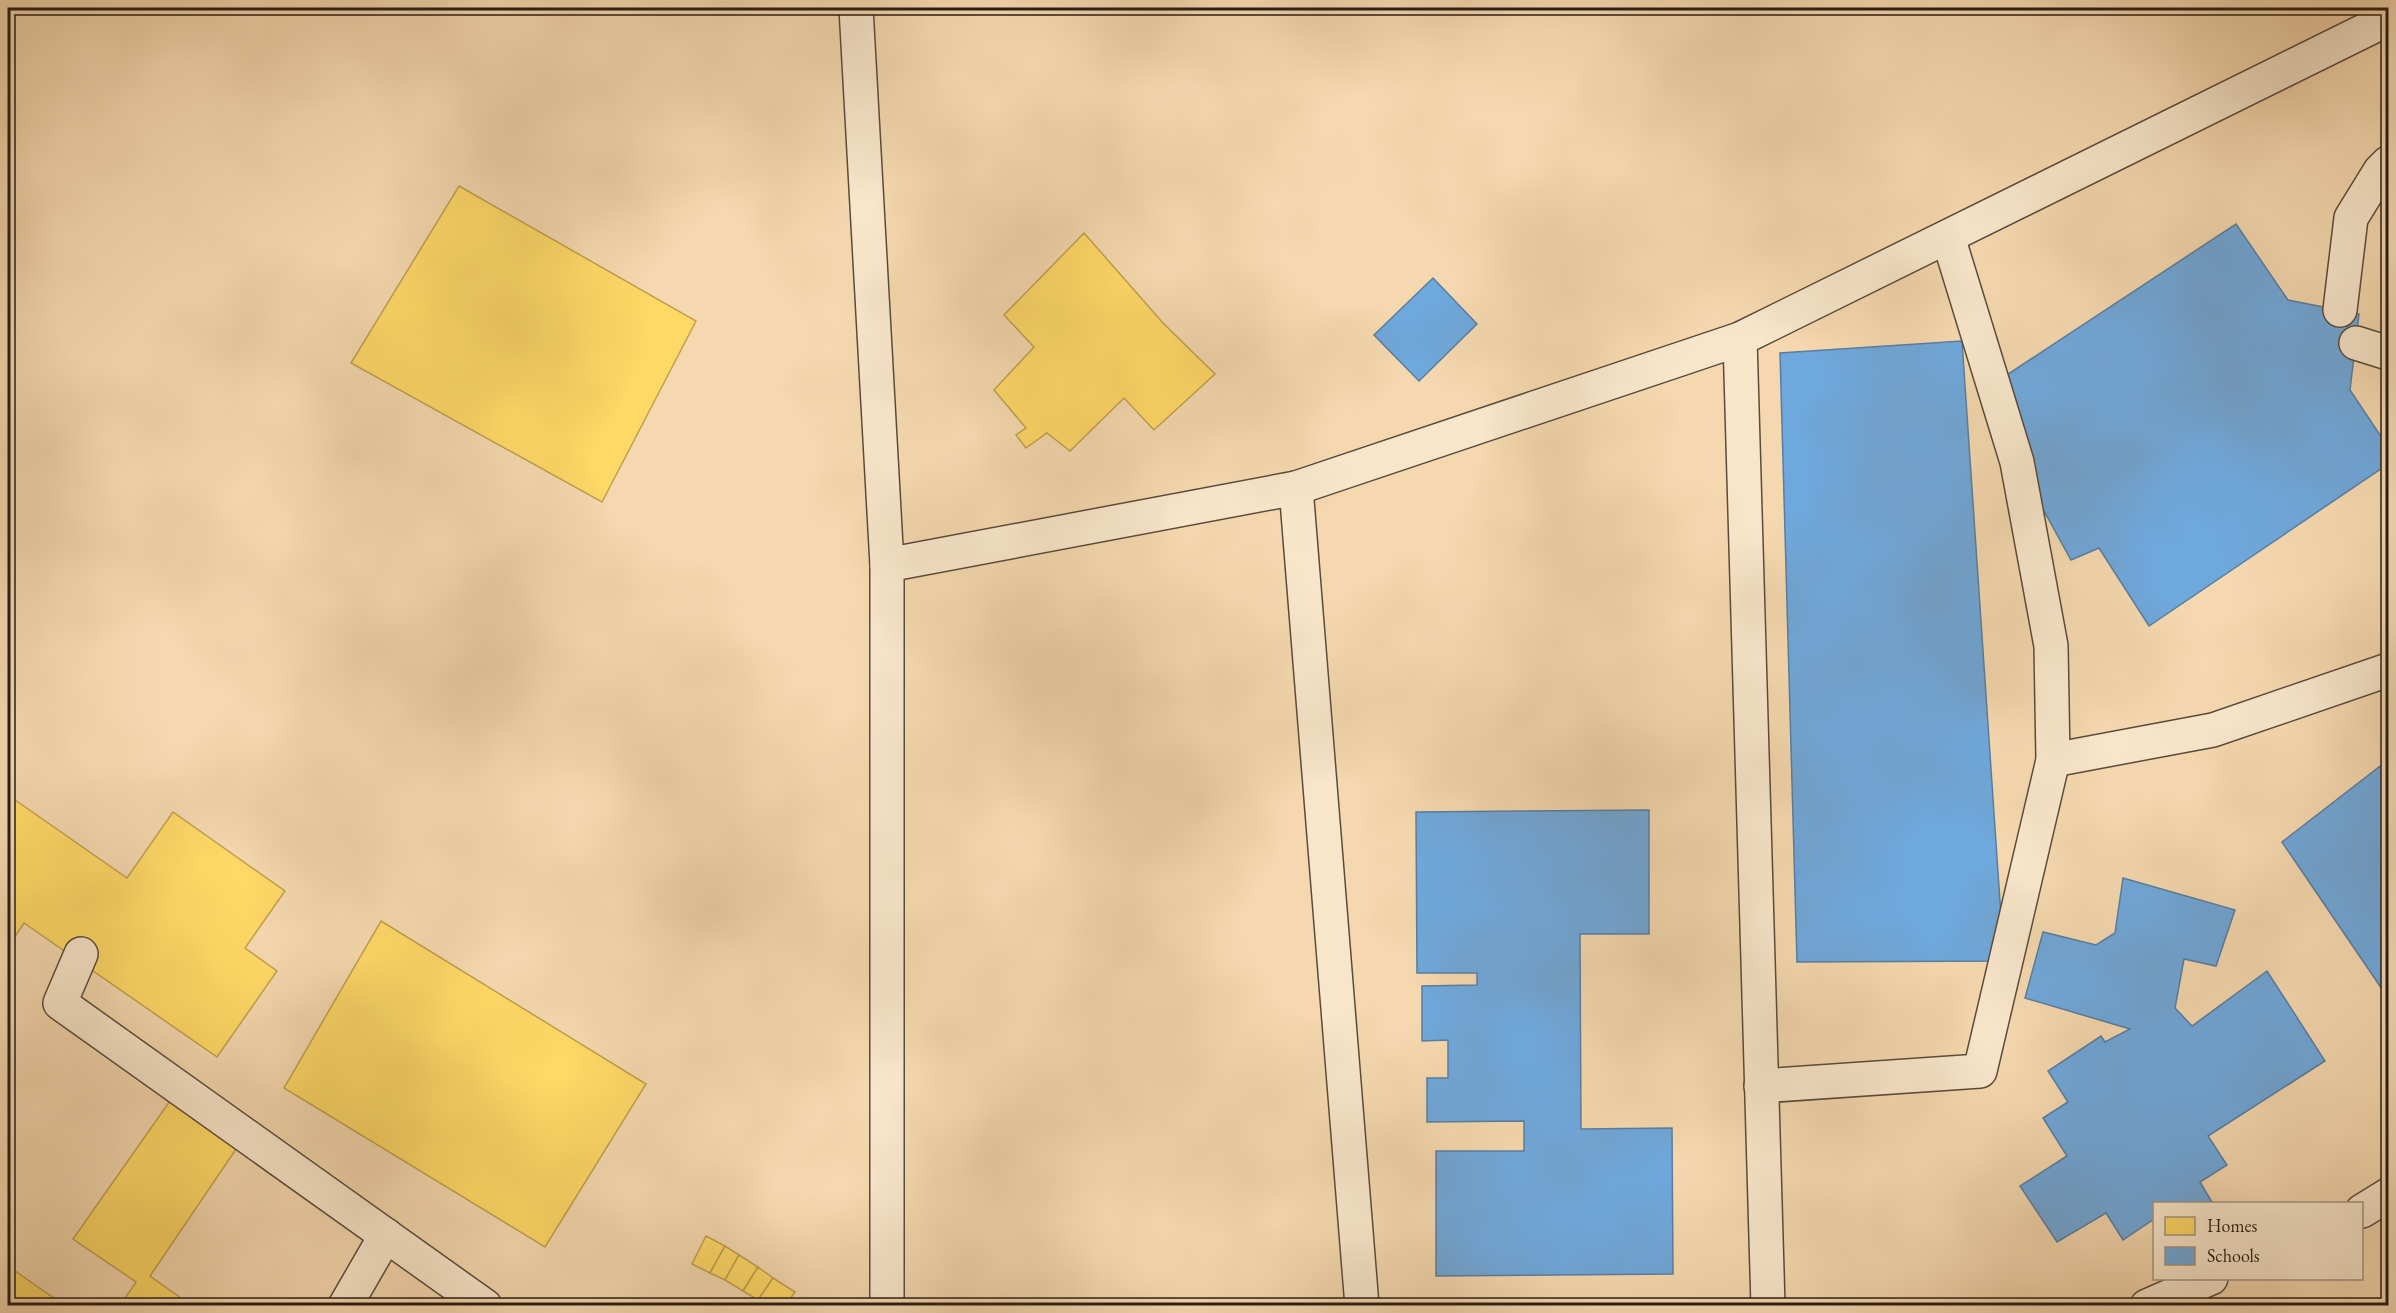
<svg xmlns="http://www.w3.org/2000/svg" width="2396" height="1313" font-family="'EB Garamond',serif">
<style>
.homes{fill:#ffd966;stroke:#bea04e;stroke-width:1.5}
.schools{fill:#6fa8dc;stroke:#597ea1;stroke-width:1.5}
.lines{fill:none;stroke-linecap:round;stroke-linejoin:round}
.minor-casing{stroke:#5a4b3c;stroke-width:36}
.minor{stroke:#f8e6cb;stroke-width:33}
</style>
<rect width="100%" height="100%" fill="#f5d8af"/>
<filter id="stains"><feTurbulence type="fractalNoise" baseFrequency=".00333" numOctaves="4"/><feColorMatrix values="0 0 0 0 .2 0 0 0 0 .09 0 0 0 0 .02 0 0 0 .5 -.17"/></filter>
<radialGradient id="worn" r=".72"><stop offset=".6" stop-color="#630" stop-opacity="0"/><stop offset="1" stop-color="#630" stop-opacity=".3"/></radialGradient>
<g class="homes">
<polygon points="337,8 357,8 339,13"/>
<polygon points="459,186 696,321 602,502 351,363"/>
<polygon points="1084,233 1163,323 1215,374 1154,430 1124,398 1070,451 1047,433 1026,448 1016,435 1026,428 994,390 1034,347 1004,315"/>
<polygon points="8,795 127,878 173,812 285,891 245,948 277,971 217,1057 24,923 8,947"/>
<polygon points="381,921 646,1084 545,1247 284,1088"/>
<polygon points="179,1088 245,1136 150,1276 192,1306 120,1306 136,1282 73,1239"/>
<polygon points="706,1236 725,1246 710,1273 692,1264"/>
<polygon points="725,1246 739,1255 725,1280 710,1273"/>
<polygon points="739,1255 758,1267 743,1291 725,1280"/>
<polygon points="8,1266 65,1306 8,1306"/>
<polygon points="758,1267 773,1278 758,1300 743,1291"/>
<polygon points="773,1278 795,1292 785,1306 767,1306 758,1300"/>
</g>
<g class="schools">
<polygon points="2236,224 2288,300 2359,314 2350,390 2388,447 2388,464 2149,626 2099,548 2071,560 2017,462 1993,384"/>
<polygon points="1433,278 1477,324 1419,381 1374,335"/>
<polygon points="1962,341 2004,961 1797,962 1780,353"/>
<polygon points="2388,760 2388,993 2386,995 2282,842"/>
<polygon points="1649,810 1649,934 1580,934 1581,1129 1672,1128 1673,1274 1436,1276 1436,1151 1524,1151 1524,1121 1427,1122 1427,1078 1448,1078 1448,1040 1422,1041 1422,986 1477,985 1477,973 1417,973 1416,812"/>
<polygon points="2123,878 2235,910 2216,966 2184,959 2175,1008 2192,1026 2267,971 2325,1061 2208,1136 2227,1165 2200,1182 2212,1202 2154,1204 2154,1219 2123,1240 2106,1213 2057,1242 2020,1186 2067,1156 2043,1118 2068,1102 2048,1071 2101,1036 2105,1042 2130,1029 2025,998 2043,932 2096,945 2115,933"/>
</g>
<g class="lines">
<defs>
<g id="minor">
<polyline points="856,8 887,565 887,1306"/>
<polyline points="2340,310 2351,218 2380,171 2388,163"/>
<polyline points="1740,339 1768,1306"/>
<polyline points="2356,343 2388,353"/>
<polyline points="1296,488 1362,1306"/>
<polyline points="887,565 1296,488 1740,339 2388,19"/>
<polyline points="2053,760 2213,730 2388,670"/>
<polyline points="81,954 60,1003 485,1306"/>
<polyline points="1761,1086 1980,1071 2053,760 2051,646 2017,462 1948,237"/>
<polyline points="2362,1211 2388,1195"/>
<polyline points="345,1306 386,1235"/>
<polyline points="2147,1306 2211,1278"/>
</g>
</defs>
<use href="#minor" class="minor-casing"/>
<use href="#minor" class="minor"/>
</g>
<rect width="2396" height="1313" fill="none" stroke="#f5d8af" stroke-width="30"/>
<rect x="9" y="9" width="2378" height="1295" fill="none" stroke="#271c16" stroke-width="3"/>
<rect x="15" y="15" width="2366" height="1283" fill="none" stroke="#271c16" stroke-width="1.5"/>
<rect x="2153" y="1202" width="210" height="78" fill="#f8e6cb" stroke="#a49583" stroke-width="1.5"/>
<rect x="2165" y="1217" width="30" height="18" fill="#ffd966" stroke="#a49583" stroke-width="1.5"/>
<text x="2207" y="1232" font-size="18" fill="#271c16">Homes</text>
<rect x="2165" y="1247" width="30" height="18" fill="#6fa8dc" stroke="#a49583" stroke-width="1.5"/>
<text x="2207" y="1262" font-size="18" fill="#271c16">Schools</text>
<rect width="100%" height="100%" filter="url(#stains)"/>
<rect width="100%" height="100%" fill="url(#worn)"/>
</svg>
